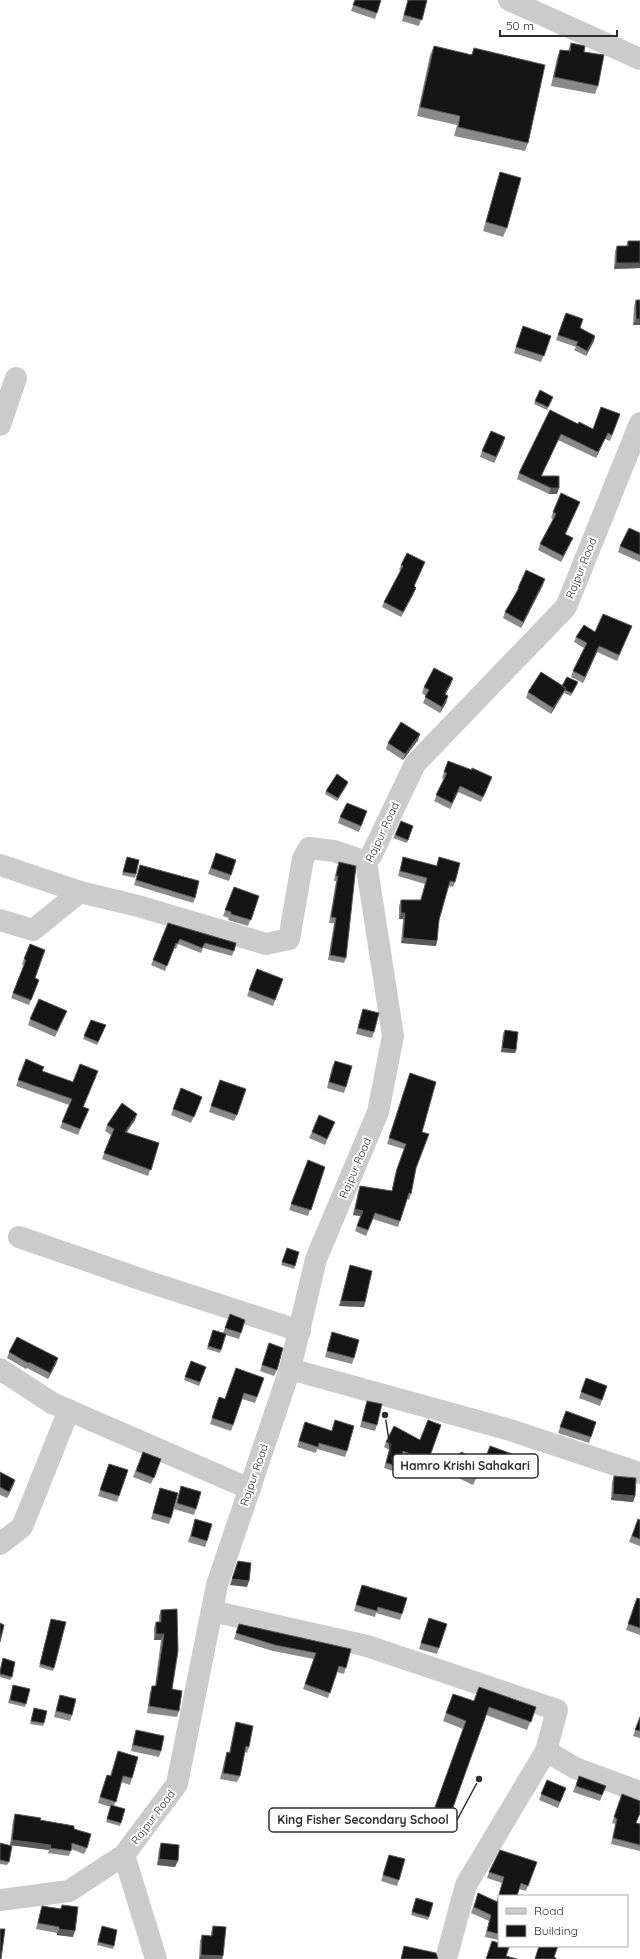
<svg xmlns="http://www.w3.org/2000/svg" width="640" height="1959" font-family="Quicksand,sans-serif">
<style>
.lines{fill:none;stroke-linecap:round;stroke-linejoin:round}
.minor{stroke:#cbcbcb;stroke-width:22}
.wall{fill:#8a8a8a}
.shaded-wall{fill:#5b5b5b}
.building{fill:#151515;stroke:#5b5b5b}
.labels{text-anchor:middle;stroke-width:4;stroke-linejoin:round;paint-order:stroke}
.street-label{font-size:11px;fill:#2e2e2e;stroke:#fff}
.leader{fill:none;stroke:#2e2e2e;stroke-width:1.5}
.callout-dot{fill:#2e2e2e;stroke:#fff;stroke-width:1.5}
.callout{fill:#fff;stroke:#2e2e2e;stroke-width:1.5}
.callout-label{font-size:12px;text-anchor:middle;font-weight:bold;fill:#2e2e2e}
</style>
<rect width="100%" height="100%" fill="#fff"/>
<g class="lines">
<g class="minor">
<polyline points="509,0 640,59"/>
<polyline points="0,425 16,378"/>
<polyline points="0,865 80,892"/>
<polyline points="0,920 33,930 80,892 138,906 266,944 289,939 303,859 309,848 334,851 366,862"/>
<polyline points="19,1237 140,1279 300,1331"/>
<polyline points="0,1369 52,1403 250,1489"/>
<polyline points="290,1369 510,1430 640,1473"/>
<polyline points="0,1544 22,1527 69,1410"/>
<polyline points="212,1611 367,1646 557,1710 546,1751 575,1768 640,1792"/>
<polyline points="0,1900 69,1891 124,1855"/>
<polyline points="156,1959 124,1855 177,1784 217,1585 290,1369 316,1259 378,1112 393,1036 366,862 371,856 415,764 566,607 640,423"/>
<polyline points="446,1959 466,1885 546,1751"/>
</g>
</g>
<g class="wall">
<polygon points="355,0 381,0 375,19 351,11"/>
<polygon points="408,0 427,0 419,26 402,21"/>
<polygon points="571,43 598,86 595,94 551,86 557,58 560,50 568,51"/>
<polygon points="434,46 471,55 474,48 528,143 525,151 454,136 457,125 417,116 430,55"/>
<polygon points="500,172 507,228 503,237 483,231 497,181"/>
<polygon points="628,241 640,241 640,268 614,269 615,251 617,246 626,246"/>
<polygon points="636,300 640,325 633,325 634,306"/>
<polygon points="566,313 580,328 595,336 594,341 586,356 574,350 576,347 556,340"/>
<polygon points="523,326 551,336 541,362 514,353"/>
<polygon points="552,400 547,410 534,404 535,401"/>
<polygon points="550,410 578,424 593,429 620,414 610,441 605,439 596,458 558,440 541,476 557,494 549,494 517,479 519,473"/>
<polygon points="505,437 494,463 480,457 482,451"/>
<polygon points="577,508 566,534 570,544 561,562 538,550 540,544 553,519 551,518 553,512"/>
<polygon points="640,533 640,562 618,552 620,546"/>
<polygon points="401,565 423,567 414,587 414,593 401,617 382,607 384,602 401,571 399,570"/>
<polygon points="543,585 521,628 503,618 505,612 516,594 518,588"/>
<polygon points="632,626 617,661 597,652 583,683 571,677 573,671 584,648 574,642 576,637 595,632"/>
<polygon points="453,678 451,684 445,695 448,696 446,703 440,713 423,703 426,696 422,693 424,687"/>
<polygon points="578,682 571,696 564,693 551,714 526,698 528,692 562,686"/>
<polygon points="420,734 418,740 403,760 386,749 388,743"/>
<polygon points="448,761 490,782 481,802 458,792 450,809 434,801 444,779 442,778"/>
<polygon points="348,782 347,785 337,801 325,794 326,791"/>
<polygon points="367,811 359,832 338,823 340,817"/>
<polygon points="413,826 407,843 393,838 395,835"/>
<polygon points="216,853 236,860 229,881 208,874"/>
<polygon points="127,857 136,874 135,878 122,875"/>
<polygon points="403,857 436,866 439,857 455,882 453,887 448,886 439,920 436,946 401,943 403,919 399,919 399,906 401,900 420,900 425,884 398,876"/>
<polygon points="339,862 346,958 344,963 328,960 334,923 329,923 336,881 334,881 337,867"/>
<polygon points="140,865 195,898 193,903 134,885"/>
<polygon points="234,887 259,896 248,926 228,920 229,918 223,916"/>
<polygon points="168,923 234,951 232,956 203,948 201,953 178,944 176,949 174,948 165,971 151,965"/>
<polygon points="30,944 35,978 39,980 29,1005 11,998 24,965 22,964"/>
<polygon points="257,969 283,979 273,1006 247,996"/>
<polygon points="363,1009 374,1032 372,1038 356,1034 361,1015"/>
<polygon points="67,1011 55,1037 28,1025 30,1019"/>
<polygon points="91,1020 106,1025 97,1045 83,1039"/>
<polygon points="505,1030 516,1050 515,1053 501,1052 503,1033"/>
<polygon points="26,1059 42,1071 73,1082 96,1077 83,1107 86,1115 78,1135 60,1128 69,1105 16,1086"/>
<polygon points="335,1061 346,1087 344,1093 327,1088 332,1067"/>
<polygon points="410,1073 422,1132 416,1169 411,1194 409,1200 407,1199 398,1227 373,1219 366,1236 355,1231 360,1216 353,1215 358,1192 360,1186 392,1191 395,1174 404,1149 387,1144"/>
<polygon points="220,1080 237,1115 234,1121 209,1112"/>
<polygon points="181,1088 202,1097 191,1123 171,1115"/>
<polygon points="137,1114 135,1120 126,1132 159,1143 148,1176 102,1159 111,1135 105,1131 107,1125"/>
<polygon points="332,1128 325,1145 309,1138 312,1132"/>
<polygon points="308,1160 325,1167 308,1216 289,1210"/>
<polygon points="287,1248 295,1266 294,1269 281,1265"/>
<polygon points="350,1265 365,1302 364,1307 339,1306"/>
<polygon points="230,1314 245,1320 239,1339 226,1335 220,1353 207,1349 213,1330 223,1333"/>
<polygon points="332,1332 354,1358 352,1364 325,1357"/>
<polygon points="269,1343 277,1370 274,1376 260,1371"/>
<polygon points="9,1352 58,1358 56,1364 48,1379 27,1368 26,1369 7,1358"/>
<polygon points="191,1361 206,1367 199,1386 184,1380"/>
<polygon points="264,1378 255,1403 242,1399 231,1431 210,1424 219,1397 225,1399"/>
<polygon points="586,1378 607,1386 600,1406 579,1398"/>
<polygon points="367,1401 377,1425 375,1431 360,1427 365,1407"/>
<polygon points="566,1411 596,1422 589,1443 558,1433"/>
<polygon points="335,1420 347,1451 345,1457 317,1449 316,1453 297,1447 305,1422 331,1431"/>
<polygon points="441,1425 426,1467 401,1456 396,1472 384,1468 389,1450 384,1447 386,1442 420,1440"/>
<polygon points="490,1446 515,1455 507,1478 482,1469"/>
<polygon points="143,1452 161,1459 151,1484 133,1477"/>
<polygon points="483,1462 473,1485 452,1475 454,1469"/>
<polygon points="109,1464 128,1470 117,1502 98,1496"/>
<polygon points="0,1472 15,1480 13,1486 7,1498 0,1495"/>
<polygon points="614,1476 635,1496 633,1502 611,1500 612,1482"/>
<polygon points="181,1486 196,1509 194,1515 174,1509"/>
<polygon points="160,1488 171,1518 169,1524 151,1519"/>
<polygon points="195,1519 207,1541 205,1547 188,1542"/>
<polygon points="638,1519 640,1520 640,1546 629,1542"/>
<polygon points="362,1585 402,1614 400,1620 376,1613 375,1617 354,1611"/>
<polygon points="637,1598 640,1599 640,1635 626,1630"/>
<polygon points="161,1610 172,1689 179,1711 177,1717 147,1713 150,1692 152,1686 155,1686 161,1640 154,1640 154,1628 156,1622 159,1622 159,1616"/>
<polygon points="429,1618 439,1648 437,1654 419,1649"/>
<polygon points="51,1619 54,1668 53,1671 39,1667"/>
<polygon points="239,1624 351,1649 344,1674 337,1672 328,1698 303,1689 314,1659 273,1651 234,1639"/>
<polygon points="3,1658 12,1677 10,1680 0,1677 0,1670"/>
<polygon points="13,1685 26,1704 25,1707 8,1703"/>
<polygon points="453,1694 474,1701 536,1707 527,1730 486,1715 448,1821 432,1816 463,1729 443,1721"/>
<polygon points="60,1695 72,1715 70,1721 54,1717"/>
<polygon points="34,1708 44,1723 43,1726 30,1724"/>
<polygon points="640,1717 640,1738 633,1736"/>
<polygon points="236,1722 249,1747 247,1753 245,1752 240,1776 237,1782 220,1779 225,1758 227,1752 229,1753 234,1729"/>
<polygon points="136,1730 161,1751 159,1757 131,1751 134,1736"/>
<polygon points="118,1751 132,1778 130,1785 121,1782 114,1806 125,1809 120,1826 106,1822 111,1807 98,1803 107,1775 110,1776"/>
<polygon points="579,1776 606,1786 600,1801 573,1792"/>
<polygon points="547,1780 566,1788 558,1808 539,1800"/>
<polygon points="622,1794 636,1823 640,1824 640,1851 611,1844 615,1824 612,1823"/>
<polygon points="15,1814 74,1829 87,1848 84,1854 71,1849 69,1856 48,1853 49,1850 10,1845 13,1820"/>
<polygon points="0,1843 9,1862 7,1865 0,1864"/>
<polygon points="161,1843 175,1867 157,1865 159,1849"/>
<polygon points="389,1855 399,1880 397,1886 381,1881"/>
<polygon points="537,1862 526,1891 519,1889 499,1896 499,1940 485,1937 489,1921 471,1913 478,1893 497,1901 502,1883 487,1878 489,1872"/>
<polygon points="416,1898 433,1903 428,1920 411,1915"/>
<polygon points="62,1905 73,1937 57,1935 57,1933 36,1929 40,1912 42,1906 60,1909"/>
<polygon points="102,1926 114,1946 113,1949 97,1945"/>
<polygon points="213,1926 223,1956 222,1959 199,1959 200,1941 202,1935 211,1936 211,1932"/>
</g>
<g class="shaded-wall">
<polygon points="616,263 640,263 640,268 614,269"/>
<polygon points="636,319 640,319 640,325 633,325"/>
<polygon points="595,336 594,341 586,356 587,351"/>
<polygon points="608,433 605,439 596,458 598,452"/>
<polygon points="561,434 558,440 539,482 541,476"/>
<polygon points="505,437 503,444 494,463 496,457"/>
<polygon points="551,488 559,488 557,494 549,494"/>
<polygon points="573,538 561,562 563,556"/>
<polygon points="545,579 543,585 521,628 523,622"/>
<polygon points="416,588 414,593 401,617 403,612"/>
<polygon points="599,646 597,652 583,683 585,677"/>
<polygon points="453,678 451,684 442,701 445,694"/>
<polygon points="566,688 563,694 551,714 553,708"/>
<polygon points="448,696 446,703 440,713 442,707"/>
<polygon points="420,734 418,740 403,760 405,754"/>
<polygon points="348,782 347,785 337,801 338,798"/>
<polygon points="460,786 458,792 450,809 452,803"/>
<polygon points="401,913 405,913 403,919 399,919"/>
<polygon points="403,938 437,941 436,946 401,943"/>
<polygon points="502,1048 516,1050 515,1053 501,1052"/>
<polygon points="137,1114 135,1120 123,1138 125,1132"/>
<polygon points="355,1209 363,1211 361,1216 353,1215"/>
<polygon points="341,1301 365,1302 364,1307 339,1306"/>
<polygon points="58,1358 56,1364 48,1379 50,1373"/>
<polygon points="15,1480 13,1486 7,1498 9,1492"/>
<polygon points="613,1494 635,1496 633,1502 611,1500"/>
<polygon points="232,1579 249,1581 247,1587 230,1585"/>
<polygon points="156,1634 164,1634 161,1640 154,1640"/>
<polygon points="12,1840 51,1845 49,1850 10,1845"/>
<polygon points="159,1859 178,1861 175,1867 157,1865"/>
<polygon points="59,1929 75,1931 73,1937 57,1935"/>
<polygon points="201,1955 223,1956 222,1959 199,1959"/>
</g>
<g class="building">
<polygon points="355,0 381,0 377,13 353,5"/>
<polygon points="408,0 427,0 422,20 404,15"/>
<polygon points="571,43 585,46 584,52 604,55 598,86 554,77 560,50 570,51"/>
<polygon points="434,46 472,55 474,48 545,65 528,143 458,127 460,116 420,107"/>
<polygon points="500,172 521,178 507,228 486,222"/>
<polygon points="628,241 640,241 640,263 616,263 617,246 628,246"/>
<rect x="636" y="300" width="4" height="19"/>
<polygon points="566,313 583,319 580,328 595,336 587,351 576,345 578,342 558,335"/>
<polygon points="523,326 551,336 544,356 516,347"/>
<polygon points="540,390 553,397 548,407 535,401"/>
<polygon points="601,407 620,414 612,435 608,433 598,452 561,434 541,476 559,476 559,488 551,488 519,473 550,410 578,424 579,422 593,429"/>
<polygon points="491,431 505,437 496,457 482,451"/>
<polygon points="561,493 580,502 565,534 573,538 563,556 540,544 556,514 553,512"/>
<polygon points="629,528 640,533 640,555 620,546"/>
<polygon points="407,553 425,562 414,586 416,588 403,612 384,602 403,566 401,565"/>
<polygon points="526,570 545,579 523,622 505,612 519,588 518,588"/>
<polygon points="603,614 632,626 619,655 599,646 585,677 573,671 587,643 576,637 584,625 595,632"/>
<polygon points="434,668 453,678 445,694 448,696 442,707 425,697 429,690 424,687"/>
<polygon points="541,672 566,688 553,708 528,692"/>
<polygon points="567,677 578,682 572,693 565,690 566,688 562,686"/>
<polygon points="401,722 420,734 405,754 388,743"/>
<polygon points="448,761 472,770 472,768 492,777 483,797 460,786 452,803 436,795 447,773 444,772"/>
<polygon points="337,774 348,782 338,798 326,791"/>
<polygon points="347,803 367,811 361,826 340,817"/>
<polygon points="401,821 413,826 408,840 395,835"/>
<polygon points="216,853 236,860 231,875 211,868"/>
<polygon points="127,857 139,860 136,874 123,872"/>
<polygon points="403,857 437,866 439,857 460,863 455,882 450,881 439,920 437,941 403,938 405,913 401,913 401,900 421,900 427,878 400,871"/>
<polygon points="339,862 356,866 346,958 330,955 336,918 331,917 338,876 336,876"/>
<polygon points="140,865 199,881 195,898 136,880"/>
<polygon points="234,887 259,896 251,920 231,914 231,912 225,910"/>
<polygon points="168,923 236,943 234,951 205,943 202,948 180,939 177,944 176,943 167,966 153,960"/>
<polygon points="30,944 45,950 35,978 39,980 31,1000 13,993 26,960 24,959"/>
<polygon points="257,969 283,979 275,1000 249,990"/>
<polygon points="39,999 67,1011 57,1031 30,1019"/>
<polygon points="363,1009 379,1013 374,1032 358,1028"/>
<polygon points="91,1020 106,1025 98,1042 84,1036"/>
<polygon points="505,1030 518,1032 516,1050 502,1048"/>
<polygon points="26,1059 44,1067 42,1071 73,1082 80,1064 98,1071 83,1107 89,1109 80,1129 62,1122 72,1099 18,1080"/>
<polygon points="335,1061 352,1066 346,1087 329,1082"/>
<polygon points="410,1073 436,1082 422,1132 429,1134 416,1168 411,1194 409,1193 400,1221 375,1213 368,1230 357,1226 363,1211 355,1209 360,1186 392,1191 397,1169 406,1144 389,1138"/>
<polygon points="220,1080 246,1089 237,1115 211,1106"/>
<polygon points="181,1088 202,1097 194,1117 173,1109"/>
<polygon points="122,1103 137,1114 125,1132 159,1143 151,1170 104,1153 114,1129 107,1125"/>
<polygon points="319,1115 335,1122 327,1139 312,1132"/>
<polygon points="308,1160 325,1167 311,1210 291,1204"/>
<polygon points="287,1248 299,1252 295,1266 282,1262"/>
<polygon points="350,1265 372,1271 365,1302 341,1301"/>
<polygon points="230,1314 245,1320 241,1333 225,1328"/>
<polygon points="213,1330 226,1334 221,1350 208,1346"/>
<polygon points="332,1332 359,1340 354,1358 327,1351"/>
<polygon points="17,1337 58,1358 50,1373 29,1362 28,1363 9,1352"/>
<polygon points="269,1343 283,1348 277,1370 262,1365"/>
<polygon points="191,1361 206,1367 200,1382 185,1377"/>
<polygon points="236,1368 264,1378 257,1397 244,1393 233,1425 212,1418 219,1397 225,1399"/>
<polygon points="586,1378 607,1386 602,1400 581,1392"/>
<polygon points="367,1401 382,1404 377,1425 362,1421"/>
<polygon points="566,1411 596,1422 591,1437 560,1427"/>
<polygon points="335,1420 354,1426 347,1451 319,1443 318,1447 299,1441 305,1422 332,1431"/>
<polygon points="428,1420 441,1425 428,1461 403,1451 398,1466 386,1463 391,1444 386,1442 394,1426 420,1440"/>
<polygon points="490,1446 515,1455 509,1472 484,1462"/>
<polygon points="143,1452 161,1459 154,1478 136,1471"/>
<polygon points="461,1452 483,1462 476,1479 454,1469"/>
<polygon points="109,1464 128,1470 119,1496 100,1490"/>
<polygon points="0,1472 15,1480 9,1492 0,1487"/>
<polygon points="614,1476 636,1478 635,1496 613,1494"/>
<polygon points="181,1486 201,1492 196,1509 177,1503"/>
<polygon points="160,1488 178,1493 171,1518 153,1513"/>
<polygon points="195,1519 212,1524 207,1541 191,1536"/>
<polygon points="638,1519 640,1520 640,1539 632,1536"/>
<polygon points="238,1561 251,1563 249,1581 232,1579"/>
<polygon points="362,1585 407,1598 402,1614 378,1607 377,1611 356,1605"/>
<polygon points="637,1598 640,1599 640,1628 628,1624"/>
<polygon points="177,1609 178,1651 172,1689 182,1691 179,1711 149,1706 152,1686 156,1686 164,1634 156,1634 156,1622 161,1622 161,1610"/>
<polygon points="429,1618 447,1624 439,1648 421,1643"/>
<polygon points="51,1619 66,1622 54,1668 40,1664"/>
<polygon points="0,1623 4,1625 0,1642"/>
<polygon points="239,1624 351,1649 346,1668 339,1666 330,1693 305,1684 316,1653 275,1645 236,1633"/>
<polygon points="3,1658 15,1662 12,1677 0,1674 0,1671"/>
<polygon points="13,1685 30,1689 26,1704 10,1700"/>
<polygon points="479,1687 536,1707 531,1722 489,1707 451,1813 435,1807 466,1721 446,1713 453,1694 474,1701"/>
<polygon points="60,1695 76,1699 72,1715 56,1711"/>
<polygon points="34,1708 47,1711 44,1723 31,1721"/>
<polygon points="640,1717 640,1731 635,1730"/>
<polygon points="236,1722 253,1726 249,1747 246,1746 240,1776 223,1773 227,1752 230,1753"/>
<polygon points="136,1730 164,1736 161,1751 133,1745"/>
<polygon points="118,1751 138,1757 132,1778 123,1776 116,1802 100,1797 107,1775 111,1776"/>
<polygon points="579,1776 606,1786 602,1795 576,1786"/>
<polygon points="547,1780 566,1788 560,1802 541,1794"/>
<polygon points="622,1794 640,1801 640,1813 636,1823 640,1824 640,1845 613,1838 617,1819 614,1817"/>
<polygon points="111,1805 125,1809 121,1823 107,1819"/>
<polygon points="15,1814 41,1818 40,1820 74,1826 74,1829 91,1834 87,1848 72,1843 71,1851 50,1848 51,1845 12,1840"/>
<polygon points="0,1843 12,1846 9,1862 0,1860"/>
<polygon points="161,1843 179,1845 178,1861 159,1859"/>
<polygon points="500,1850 537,1862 528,1886 521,1883 517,1896 499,1896 499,1934 487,1931 491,1915 474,1907 478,1893 497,1902 504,1877 489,1872"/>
<polygon points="389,1855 405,1859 399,1880 383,1875"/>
<polygon points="416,1898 433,1903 429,1917 412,1912"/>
<polygon points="62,1905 78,1907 75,1931 59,1929 59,1927 38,1923 42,1906 61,1909"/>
<polygon points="102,1926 117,1930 114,1946 98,1942"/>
<polygon points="213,1926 226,1927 223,1956 201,1955 202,1935 212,1936"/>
<polygon points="0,1929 5,1929 1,1959 0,1959"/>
<polygon points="492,1941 499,1943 499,1946 509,1947 506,1956 517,1959 486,1959"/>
<polygon points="404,1946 436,1953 438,1959 401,1959"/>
<polygon points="539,1946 558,1946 554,1957 556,1958 556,1959 535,1959"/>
</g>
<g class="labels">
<g class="street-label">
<text transform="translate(581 568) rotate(-68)" y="4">Rajpur Road</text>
<text transform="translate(382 832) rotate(-65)" y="4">Rajpur Road</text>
<text transform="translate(355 1168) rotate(-67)" y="4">Rajpur Road</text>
<text transform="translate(254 1475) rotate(-71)" y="4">Rajpur Road</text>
<text transform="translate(153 1817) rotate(-53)" y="4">Rajpur Road</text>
</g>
</g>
<path class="leader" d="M385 1415L393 1466M479 1779L457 1820"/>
<g class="callout-dot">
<circle cx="385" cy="1415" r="4"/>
<circle cx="479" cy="1779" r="4"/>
</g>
<g class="callout">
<rect x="393" y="1454" width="145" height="24" rx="4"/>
<rect x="269" y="1808" width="188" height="24" rx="4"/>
</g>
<g class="callout-label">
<text x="465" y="1470">Hamro Krishi Sahakari</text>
<text x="363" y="1824">King Fisher Secondary School</text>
</g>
<rect x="498" y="1895" width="130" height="52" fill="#ffffff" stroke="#ababab"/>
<rect x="506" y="1908" width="20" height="6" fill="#cbcbcb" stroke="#ababab"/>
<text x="534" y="1915" font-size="12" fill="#2e2e2e">Road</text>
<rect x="506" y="1925" width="20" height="12" fill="#151515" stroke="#ababab"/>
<text x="534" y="1935" font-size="12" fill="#2e2e2e">Building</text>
<path d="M500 30v6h117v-6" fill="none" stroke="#2e2e2e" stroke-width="2"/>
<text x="506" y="30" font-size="12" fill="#2e2e2e" stroke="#ffffff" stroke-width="3" paint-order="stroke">50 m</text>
</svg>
